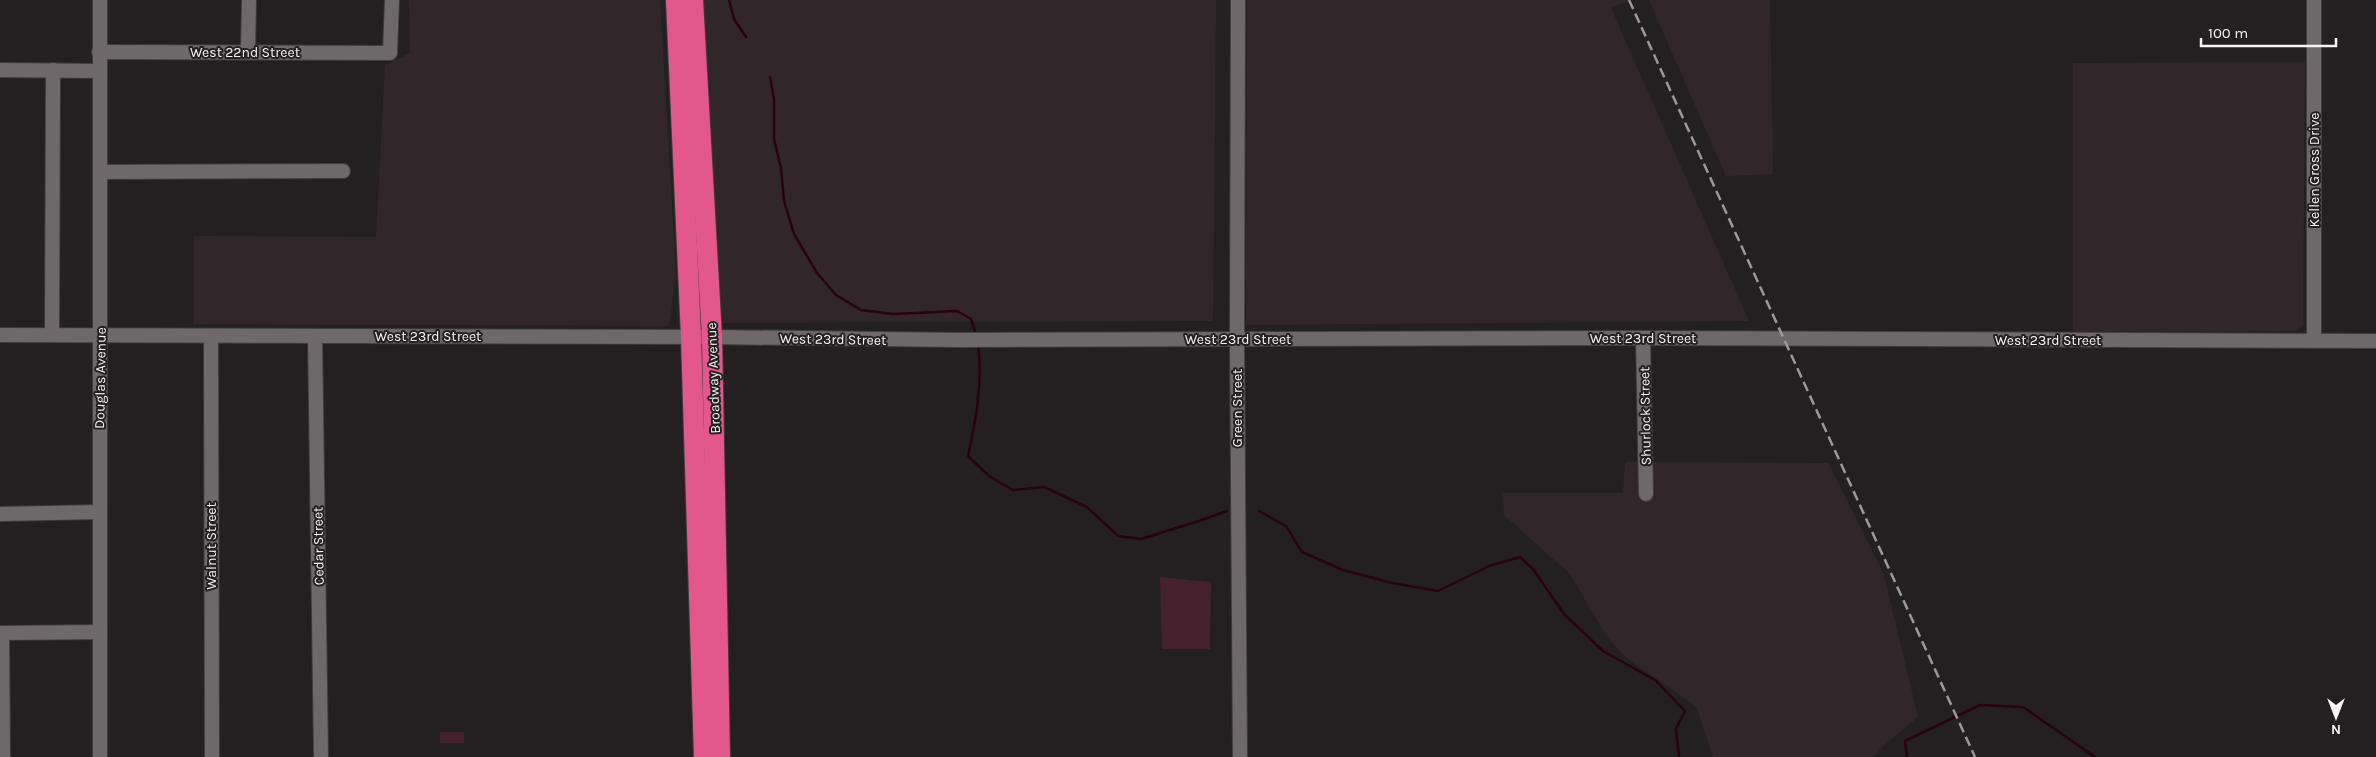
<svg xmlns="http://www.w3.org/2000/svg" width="2376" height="757" font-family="Karla,sans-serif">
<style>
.built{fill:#31272a}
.green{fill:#45212d}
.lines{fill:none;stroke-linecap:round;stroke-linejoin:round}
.stream{stroke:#290111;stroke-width:2.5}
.minor-casing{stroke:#403d3e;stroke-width:16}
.highway-casing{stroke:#403d3e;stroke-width:22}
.minor{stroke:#6e686a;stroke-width:14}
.highway{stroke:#e2588c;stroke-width:20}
.rail{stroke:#9d999a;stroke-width:2.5;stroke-dasharray:10 5;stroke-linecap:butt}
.labels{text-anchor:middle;stroke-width:4;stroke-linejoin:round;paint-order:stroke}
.street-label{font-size:14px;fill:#f7f4f5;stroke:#242021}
</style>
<rect width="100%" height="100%" fill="#242021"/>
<g class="built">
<polygon points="409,0 660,0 676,273 669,326 194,324 194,236 376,237 385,65 410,53"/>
<polygon points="703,0 1216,0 1213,321 720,323"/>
<polygon points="1247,0 1631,0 1611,8 1749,321 1246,325"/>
<polygon points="1649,0 1770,0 1773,174 1726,176"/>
<polygon points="2305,62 2303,325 2298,330 2290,331 2073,332 2073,63"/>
<polygon points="1625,462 1828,463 1884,575 1918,717 1883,746 1874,757 1713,757 1696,706 1625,657 1605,634 1570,574 1504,515 1503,493 1623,493"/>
</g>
<g class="green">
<polygon points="1160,577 1211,582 1210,649 1162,649"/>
<rect x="440" y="732" width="24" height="11"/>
</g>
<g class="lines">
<g class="stream">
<polyline points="729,0 734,19 746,37"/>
<polyline points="770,77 774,99 774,139 781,168 784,201 794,234 817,273 836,295 861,310 893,314 957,311 971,319 976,334"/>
<path d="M978,344C983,382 976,419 968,456L989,476L1013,490L1044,487L1087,507L1118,536L1141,539L1199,521L1227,511"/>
<polyline points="1259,511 1286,526 1302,552 1343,570 1392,583 1438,591 1489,566 1520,557 1533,569 1564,614 1603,651 1655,680 1685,711 1676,729 1679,757"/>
<polyline points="1907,757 1905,741 1980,705 2023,707 2095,757"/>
</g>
<defs>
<g id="minor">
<polyline points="100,0 100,757"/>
<polyline points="1238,0 1237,339 1240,757"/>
<polyline points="2314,0 2314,340"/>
<polyline points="99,52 390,53 392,0"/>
<polyline points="248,52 249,0"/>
<polyline points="0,70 99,71"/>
<polyline points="100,172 343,171"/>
<polyline points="0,335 712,337 960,340 1643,338 2376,341"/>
<polyline points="52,335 53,70"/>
<polyline points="211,336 212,757"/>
<polyline points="315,336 321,757"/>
<polyline points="1643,338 1646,494"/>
<polyline points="0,514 98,512"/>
<polyline points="0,633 99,632"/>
<polyline points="2,633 3,757"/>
</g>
<g id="highway">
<polyline points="676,0 691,337 704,757"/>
<polyline points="693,0 712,337 720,757"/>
</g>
</defs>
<use href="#minor" class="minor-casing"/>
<use href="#highway" class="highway-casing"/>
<use href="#minor" class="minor"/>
<use href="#highway" class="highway"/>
<polyline class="rail" points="1629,0 1975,757"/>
</g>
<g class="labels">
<g class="street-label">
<text x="245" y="57">West 22nd Street</text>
<text transform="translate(2314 170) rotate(-90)" y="5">Kellen Gross Drive</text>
<text x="428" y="341">West 23rd Street</text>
<text x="1643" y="343">West 23rd Street</text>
<text transform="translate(833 339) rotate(1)" y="5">West 23rd Street</text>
<text x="1238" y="344">West 23rd Street</text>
<text x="2048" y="345">West 23rd Street</text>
<text transform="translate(100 378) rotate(-89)" y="5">Douglas Avenue</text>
<text transform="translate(713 378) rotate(-92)" y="5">Broadway Avenue</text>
<text transform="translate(1237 408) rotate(-90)" y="5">Green Street</text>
<text transform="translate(1645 416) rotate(-91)" y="5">Shurlock Street</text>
<text transform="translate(211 546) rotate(-90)" y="5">Walnut Street</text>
<text transform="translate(318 546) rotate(-91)" y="5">Cedar Street</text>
</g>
</g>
<g transform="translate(2336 717) rotate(180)" stroke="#242021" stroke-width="4" paint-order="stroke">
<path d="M0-4L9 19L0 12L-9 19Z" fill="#f7f4f5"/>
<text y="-8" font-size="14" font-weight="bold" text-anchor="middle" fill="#f7f4f5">N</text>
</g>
<path d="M2201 38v8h135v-8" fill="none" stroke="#f7f4f5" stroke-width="2.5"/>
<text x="2208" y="38" font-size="15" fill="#f7f4f5" stroke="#242021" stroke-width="4" paint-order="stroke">100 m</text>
</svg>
